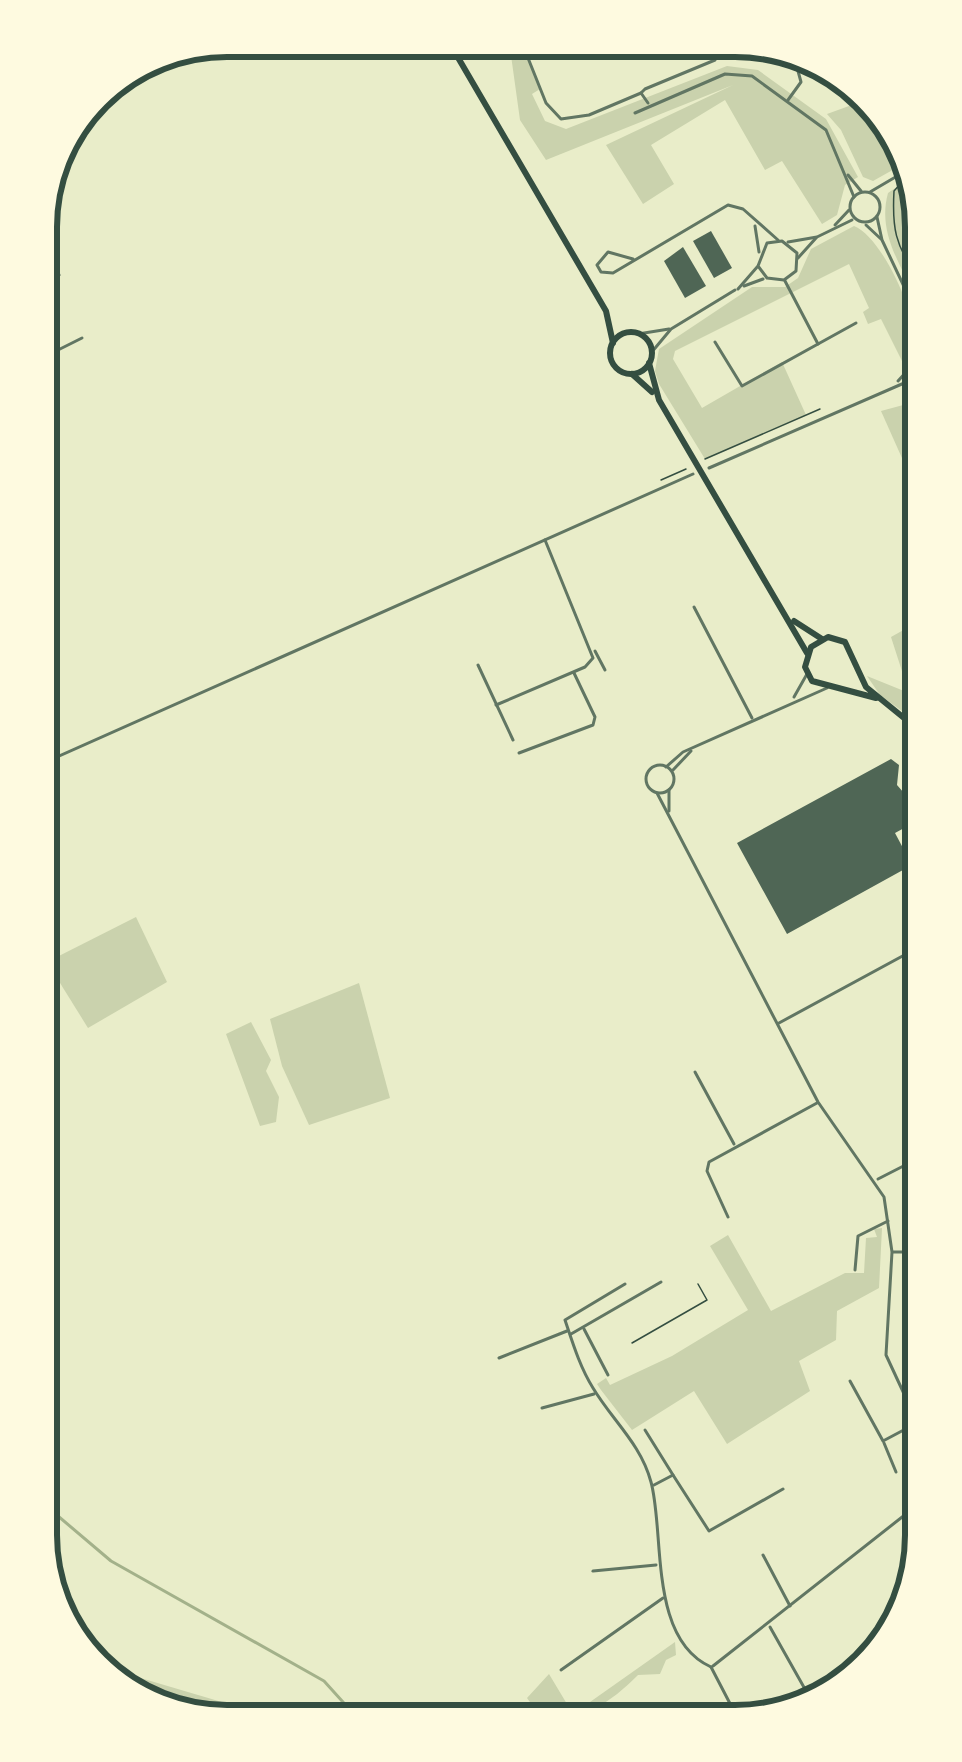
<svg xmlns="http://www.w3.org/2000/svg" width="962" height="1762" font-family="Montserrat,sans-serif">
<style>
.green{fill:#cad2ad}
.lines{fill:none;stroke-linecap:round;stroke-linejoin:round}
.stream{stroke:#a3b18a;stroke-width:3}
.building{fill:#4f6655}
.path{stroke:#344e41;stroke-width:1.5}
.minor{stroke:#617663;stroke-width:3}
.primary{stroke:#344e41;stroke-width:6}
.rim{fill:none;stroke:#344e41;stroke-width:6}
</style>
<rect width="100%" height="100%" fill="#e9edc9"/>
<g class="green">
<polygon points="457,38 534,38 523,43 540,89 532,94 545,121 566,129 727,66 758,70 826,119 858,177 845,185 837,215 822,224 782,161 765,170 725,100 651,145 674,184 643,204 606,145 733,85 546,160 520,120 509,41 468,57"/>
<polygon points="871,98 898,167 873,181 863,177 841,130 827,114"/>
<path d="M916,174L917,300C901,265 877,233 888,193Z"/>
<path d="M854,226C884,238 920,322 916,353L904,365L881,319L868,324L863,312L869,308L849,264L675,351L673,359L702,408L782,362L806,415L705,459L659,384L655,371L659,349L752,287H785L798,278L811,249Z"/>
<polygon points="918,401 918,494 881,411"/>
<polygon points="916,623 919,624 920,724 880,695 867,676 909,693 891,637"/>
<polygon points="136,917 167,982 88,1028 47,962"/>
<polygon points="359,983 390,1098 309,1125 282,1066 270,1019"/>
<polygon points="251,1022 271,1060 266,1071 279,1097 276,1122 260,1126 226,1034"/>
<polygon points="882,1228 879,1288 837,1311 836,1340 799,1361 810,1391 727,1444 694,1391 632,1430 601,1390 597,1384 606,1378 610,1385 672,1356 748,1310 710,1246 728,1235 771,1311 845,1273 864,1273 866,1238 877,1237 874,1229"/>
<path d="M675,1642L676,1655L666,1660L660,1674L638,1675C609,1704 585,1719 543,1720L527,1698L549,1674L573,1714Z"/>
<polygon points="127,1674 242,1708 272,1723 201,1724 106,1681"/>
</g>
<g class="lines">
<polyline class="stream" points="45,1505 111,1561 324,1681 361,1722"/>
</g>
<g class="building">
<polygon points="711,231 732,268 714,278 693,241"/>
<polygon points="683,247 706,286 685,298 664,261"/>
<polygon points="891,759 899,765 897,785 910,800 917,821 895,833 912,865 787,934 737,843"/>
</g>
<g class="lines">
<g class="path">
<path d="M903,181L894,191C892,227 895,246 917,275"/>
<polyline points="705,459 820,409"/>
<polyline points="661,480 686,469"/>
<polyline points="632,1343 707,1300 698,1284"/>
<polyline points="186,1717 243,1724"/>
</g>
<g class="minor">
<polyline points="524,48 546,103 561,119 589,115 641,93"/>
<polyline points="788,100 801,82 792,49"/>
<polyline points="648,103 641,93 645,89 715,60"/>
<polyline points="635,113 725,74 752,76 826,130 854,197"/>
<polyline points="848,175 861,191"/>
<circle cx="865" cy="207" r="15"/>
<polyline points="870,192 904,172 881,113"/>
<polyline points="40,197 42,196"/>
<polyline points="877,217 882,240 917,314"/>
<polyline points="835,225 849,210"/>
<polyline points="866,225 881,239"/>
<polyline points="755,226 759,252"/>
<polyline points="38,232 59,275"/>
<polyline points="788,242 817,237 852,220"/>
<polyline points="798,258 816,238"/>
<polyline points="633,259 608,252 597,265 601,272 613,273 728,205 743,209 778,240"/>
<polyline points="785,281 818,344 856,323"/>
<polyline points="744,286 763,279"/>
<polyline points="738,289 758,266 767,243 782,241 797,253 796,271 784,280 767,278 758,266"/>
<polyline points="638,334 669,329"/>
<polyline points="715,342 742,386 818,344"/>
<polyline points="651,353 671,329 735,290"/>
<polyline points="38,360 82,338"/>
<polyline points="898,381 917,360"/>
<polyline points="709,468 918,377"/>
<polyline points="694,607 752,718"/>
<polyline points="595,651 605,670"/>
<polyline points="478,665 513,740"/>
<polyline points="794,697 807,674"/>
<polyline points="496,705 585,667 593,658 545,540"/>
<polyline points="519,753 593,725 595,717 574,673"/>
<polyline points="41,764 693,474"/>
<circle cx="660" cy="779" r="14"/>
<polyline points="666,767 683,752 827,688"/>
<polyline points="673,770 691,751"/>
<polyline points="669,790 669,811"/>
<polyline points="657,793 818,1102 884,1197 892,1252 886,1355 925,1439"/>
<polyline points="779,1023 921,946"/>
<polyline points="695,1072 734,1144"/>
<polyline points="878,1179 923,1156"/>
<polyline points="728,1217 707,1171 709,1162 817,1103"/>
<polyline points="893,1252 916,1252 924,1265"/>
<polyline points="855,1270 858,1236 888,1221"/>
<path d="M625,1284L565,1320C573,1344 580,1367 593,1388C612,1420 641,1444 651,1482C665,1533 648,1639 711,1667"/>
<polyline points="584,1329 608,1375"/>
<polyline points="571,1334 661,1282"/>
<polyline points="499,1358 567,1331"/>
<polyline points="850,1381 883,1441 915,1424"/>
<polyline points="542,1408 594,1394"/>
<polyline points="645,1430 673,1475 654,1485"/>
<polyline points="884,1443 896,1472"/>
<polyline points="673,1475 709,1531 783,1489"/>
<polyline points="904,1522 925,1549"/>
<polyline points="763,1555 790,1606"/>
<polyline points="593,1571 656,1565"/>
<polyline points="770,1627 810,1698"/>
<polyline points="713,1666 925,1499"/>
<polyline points="711,1667 737,1717"/>
<polyline points="561,1670 663,1598"/>
<polyline points="801,1713 804,1701 818,1700"/>
</g>
<g class="primary">
<polyline points="446,37 606,311 613,343"/>
<circle cx="631" cy="353" r="21"/>
<polyline points="649,363 659,400 807,653"/>
<polyline points="632,374 652,392"/>
<polyline points="794,621 822,639"/>
<polyline points="876,698 812,681 805,667 811,647 828,637 845,642 866,687 920,731"/>
</g>
</g>
<path d="M0 0H962V1762H0ZM227 57H735A170 170 0 0 1 905 227V1535A170 170 0 0 1 735 1705H227A170 170 0 0 1 57 1535V227A170 170 0 0 1 227 57Z" fill="#fefae0" fill-rule="evenodd"/>
<path class="rim" d="M227 57H735A170 170 0 0 1 905 227V1535A170 170 0 0 1 735 1705H227A170 170 0 0 1 57 1535V227A170 170 0 0 1 227 57Z"/>
</svg>
